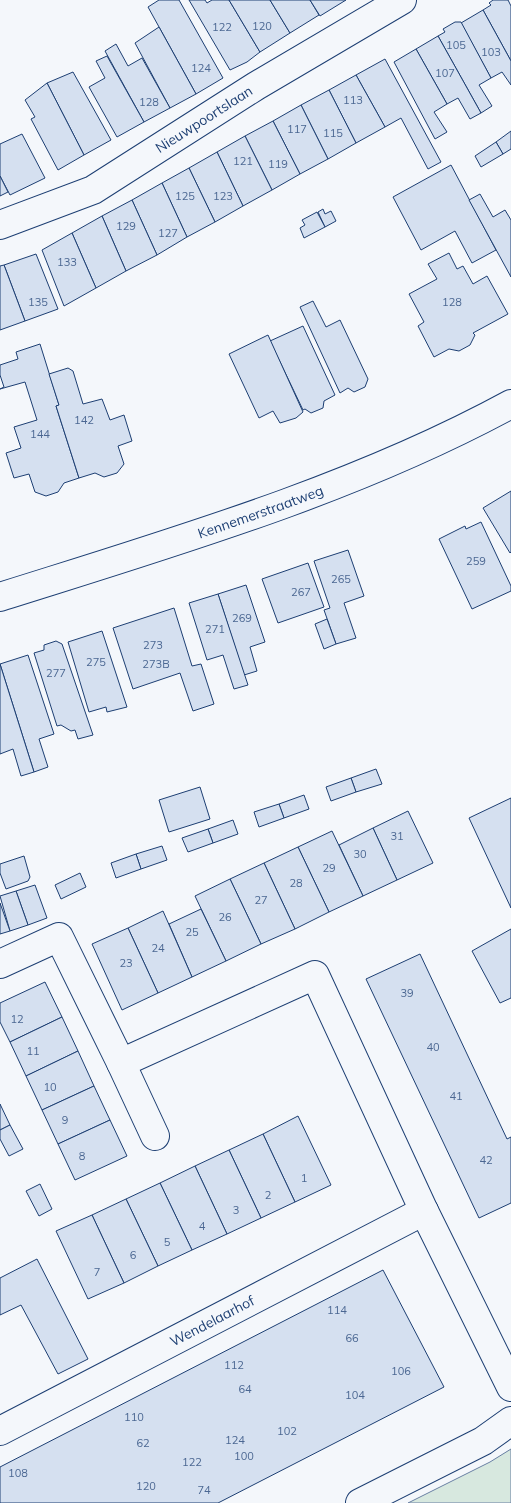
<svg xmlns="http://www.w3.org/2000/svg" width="511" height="1503" font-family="Mulish,sans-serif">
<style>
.green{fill:#d7e8df;stroke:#687fa3}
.building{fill:#d5e0f0;stroke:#1d3f73}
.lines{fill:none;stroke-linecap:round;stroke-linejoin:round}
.street-casing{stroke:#1d3f73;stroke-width:30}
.secondary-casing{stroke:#1d3f73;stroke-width:30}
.street{stroke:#f4f7fb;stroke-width:28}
.secondary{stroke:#f4f7fb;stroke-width:28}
.labels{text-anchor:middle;stroke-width:4;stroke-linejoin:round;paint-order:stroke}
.number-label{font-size:11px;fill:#4b6792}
.street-label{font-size:14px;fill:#1d3f73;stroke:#f4f7fb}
</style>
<rect width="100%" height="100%" fill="#f4f7fb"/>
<polygon class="green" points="511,1449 511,1503 408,1503 490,1462"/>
<g class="building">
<polygon points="159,0 179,0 223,78 196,94 148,7"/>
<polygon points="189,0 205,0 207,3 212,0 229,0 260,52 247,62 230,70"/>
<polygon points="229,0 270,0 290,33 260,52"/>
<polygon points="270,0 310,0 319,15 290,33"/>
<polygon points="310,0 346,0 320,16"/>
<polygon points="493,0 508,0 511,6 511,61 483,10 491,5 489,3"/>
<polygon points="483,10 511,61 511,85 502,72 491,78 461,23"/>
<polygon points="455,22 461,22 491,78 479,85 492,106 481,113 438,36 445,32 443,29"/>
<polygon points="159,27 196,94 170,108 135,43"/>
<polygon points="438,36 481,113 470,119 458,98 447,104 416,49"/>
<polygon points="116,44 128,66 142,58 170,108 144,122 105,51"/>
<polygon points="416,49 447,104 434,112 447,132 435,139 394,62"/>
<polygon points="107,56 144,122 117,137 89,87 105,78 96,61"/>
<polygon points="385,59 441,162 428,169 401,118 385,127 356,75"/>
<polygon points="73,72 111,140 84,155 47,83"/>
<polygon points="356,75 385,127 356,143 329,90"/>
<polygon points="47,83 84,155 58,170 31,119 35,117 25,100"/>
<polygon points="329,90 356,143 328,159 301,105"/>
<polygon points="301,105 328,159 300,174 273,121"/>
<polygon points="273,121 300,174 272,190 245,136"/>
<polygon points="511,131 511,149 503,154 496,142"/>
<polygon points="22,134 45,178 10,195 0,176 0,144"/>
<polygon points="245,136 272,190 243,206 217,152"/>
<polygon points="496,142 503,154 481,167 475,156"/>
<polygon points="217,152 243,206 215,222 189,168"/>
<polygon points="451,165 496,250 472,263 455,231 421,250 393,197"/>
<polygon points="189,168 215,222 187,237 162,183"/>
<polygon points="0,176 8,192 0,196"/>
<polygon points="162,183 187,237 157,255 132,200"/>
<polygon points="480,194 493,217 505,210 511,220 511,277 469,200"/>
<polygon points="132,200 157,255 126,271 102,216"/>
<polygon points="323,209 325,214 331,211 336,221 325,227 318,212"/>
<polygon points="317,212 325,227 304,238 300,228 305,225 302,220"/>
<polygon points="102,216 126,271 96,288 72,233"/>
<polygon points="72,233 96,288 64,306 42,250"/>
<polygon points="449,253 457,269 463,266 473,284 487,276 508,314 473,333 475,335 470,345 459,351 449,349 434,357 418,326 424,322 409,294 437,279 428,264"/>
<polygon points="36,254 58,309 25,321 4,265"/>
<polygon points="4,265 25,321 0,330 0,266"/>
<polygon points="313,301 326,327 340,320 368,379 365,387 354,392 348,388 340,393 300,307"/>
<polygon points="303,326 335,395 324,401 323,408 311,413 305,409 303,410 270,341"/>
<polygon points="268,335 303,412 296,418 280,423 273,411 259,418 229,354"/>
<polygon points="40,344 59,405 56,406 79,478 64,483 58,492 46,496 35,492 29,474 14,478 6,453 21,448 14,427 37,420 25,382 0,389 4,387 0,375 0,365 18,359 16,352"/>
<polygon points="68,368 73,371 83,404 102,399 110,420 124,415 132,441 118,446 124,464 117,473 104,477 95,473 79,478 56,406 59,405 49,374"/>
<polygon points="511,491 511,552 510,553 483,508"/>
<polygon points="481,522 511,586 511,591 472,609 439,539 465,526 466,529"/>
<polygon points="348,550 364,596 344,603 356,638 336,644 324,610 330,608 314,561"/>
<polygon points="308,563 324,607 278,623 262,579"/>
<polygon points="246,585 265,642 250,647 257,671 244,675 218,594"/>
<polygon points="218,594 248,685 234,689 223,655 207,660 189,603"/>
<polygon points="174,608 192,666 201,664 214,704 193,711 180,673 133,689 113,628"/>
<polygon points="327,619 336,644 324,649 315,624"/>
<polygon points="102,631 127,707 107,712 106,707 89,712 68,642"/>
<polygon points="56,641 62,644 93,735 78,739 75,730 71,731 61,725 57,726 34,653 44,650 44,645"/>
<polygon points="28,655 54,734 39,739 48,767 34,772 0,664"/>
<polygon points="0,664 34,772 21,776 13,749 0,754"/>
<polygon points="376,769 382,784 356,792 351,778"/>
<polygon points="351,778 356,792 331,801 326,787"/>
<polygon points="200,787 210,819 169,832 159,800"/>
<polygon points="304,795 309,809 284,818 279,804"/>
<polygon points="511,798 511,908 469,818"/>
<polygon points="279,804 284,818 259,827 254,812"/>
<polygon points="408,811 433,863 397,880 373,828"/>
<polygon points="233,820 238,834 213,843 208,829"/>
<polygon points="373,828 397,880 363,896 339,845"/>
<polygon points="208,829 213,843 188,852 182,838"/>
<polygon points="332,831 363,896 329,912 298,847"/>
<polygon points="162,846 167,860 141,869 136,854"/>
<polygon points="298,847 329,912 295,929 264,863"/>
<polygon points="136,854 141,869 116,878 111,863"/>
<polygon points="24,856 30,877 28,881 6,889 0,873 0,864"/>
<polygon points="264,863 295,929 261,944 230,879"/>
<polygon points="80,873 86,887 61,899 55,885"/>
<polygon points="230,879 261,944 226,961 195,896"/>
<polygon points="35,885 47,918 28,925 16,891"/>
<polygon points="16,891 28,925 10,931 0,896"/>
<polygon points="0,903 10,931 0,934"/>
<polygon points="201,909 226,961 192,977 169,924"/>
<polygon points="163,911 192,977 158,993 128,928"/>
<polygon points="128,928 158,993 122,1010 92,944"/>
<polygon points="511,929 511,998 500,1003 472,951"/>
<polygon points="420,954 507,1139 511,1137 511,1203 479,1218 366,979"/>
<polygon points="45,982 62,1017 10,1042 0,1022 0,1003"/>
<polygon points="62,1017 78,1051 26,1076 10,1042"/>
<polygon points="78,1051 94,1086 42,1110 26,1076"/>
<polygon points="94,1086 110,1120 58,1144 42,1110"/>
<polygon points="0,1104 10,1125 0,1130"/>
<polygon points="298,1116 331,1185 295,1202 263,1134"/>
<polygon points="110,1120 127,1156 75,1180 58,1144"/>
<polygon points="10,1125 23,1149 9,1156 0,1139 0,1130"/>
<polygon points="263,1134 295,1202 261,1218 229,1150"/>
<polygon points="229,1150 261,1218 227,1234 195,1166"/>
<polygon points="195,1166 227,1234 192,1250 160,1183"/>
<polygon points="160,1183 192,1250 158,1266 126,1199"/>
<polygon points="40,1184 52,1209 39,1216 26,1191"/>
<polygon points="126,1199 158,1266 124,1283 92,1215"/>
<polygon points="92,1215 124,1283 88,1299 56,1231"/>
<polygon points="37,1259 88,1359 58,1374 21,1305 0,1315 0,1278"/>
<polygon points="383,1270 444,1387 218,1503 0,1503 0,1467"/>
</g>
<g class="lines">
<defs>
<g id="street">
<path id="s1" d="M0,225L93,190L256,86L402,0"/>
<polyline points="0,964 59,937 121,1063"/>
<polyline points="155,1136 121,1063 315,975 424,1211 511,1387"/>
<path id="s2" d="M0,1431L424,1211"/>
<polyline points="360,1503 483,1441 511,1421"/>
</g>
<g id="secondary">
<path id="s3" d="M0,597C171,543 353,490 511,404"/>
</g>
</defs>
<use href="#street" class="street-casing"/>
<use href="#secondary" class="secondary-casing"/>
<use href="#street" class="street"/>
<use href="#secondary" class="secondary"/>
</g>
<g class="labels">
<g class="number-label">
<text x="262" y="30">120</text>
<text x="222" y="31">122</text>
<text x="456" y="49">105</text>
<text x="491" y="56">103</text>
<text x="201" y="72">124</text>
<text x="445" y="77">107</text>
<text x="353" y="104">113</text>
<text x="149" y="106">128</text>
<text x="297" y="133">117</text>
<text x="333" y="137">115</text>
<text x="243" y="165">121</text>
<text x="278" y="168">119</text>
<text x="185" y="200">125</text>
<text x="223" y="200">123</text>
<text x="126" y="230">129</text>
<text x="168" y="237">127</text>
<text x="67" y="266">133</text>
<text x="38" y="306">135</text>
<text x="452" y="306">128</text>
<text x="84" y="424">142</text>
<text x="40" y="438">144</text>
<text x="476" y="565">259</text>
<text x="341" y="583">265</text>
<text x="301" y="596">267</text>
<text x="242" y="622">269</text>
<text x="215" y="633">271</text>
<text x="153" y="649">273</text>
<text x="96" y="666">275</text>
<text x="156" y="668">273B</text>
<text x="56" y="677">277</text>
<text x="397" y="840">31</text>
<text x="360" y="858">30</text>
<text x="329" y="872">29</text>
<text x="296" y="887">28</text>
<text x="261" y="904">27</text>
<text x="225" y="921">26</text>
<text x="192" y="936">25</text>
<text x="158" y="952">24</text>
<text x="126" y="967">23</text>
<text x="407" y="997">39</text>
<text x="17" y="1023">12</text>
<text x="433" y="1051">40</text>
<text x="33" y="1055">11</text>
<text x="50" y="1091">10</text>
<text x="456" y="1100">41</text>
<text x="65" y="1124">9</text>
<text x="82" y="1160">8</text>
<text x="486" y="1164">42</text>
<text x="304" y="1182">1</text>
<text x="268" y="1199">2</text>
<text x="236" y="1214">3</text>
<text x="202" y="1230">4</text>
<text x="167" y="1246">5</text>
<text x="133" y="1259">6</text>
<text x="97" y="1276">7</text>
<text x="337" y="1314">114</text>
<text x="352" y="1342">66</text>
<text x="234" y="1369">112</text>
<text x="401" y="1375">106</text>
<text x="245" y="1393">64</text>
<text x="355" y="1399">104</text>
<text x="134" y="1421">110</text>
<text x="287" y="1435">102</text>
<text x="235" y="1444">124</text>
<text x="143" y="1447">62</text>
<text x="244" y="1460">100</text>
<text x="192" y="1466">122</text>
<text x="18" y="1477">108</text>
<text x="146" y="1490">120</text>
<text x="204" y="1494">74</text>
</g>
<g class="street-label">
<text dy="5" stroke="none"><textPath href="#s1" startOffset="231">Nieuwpoortslaan</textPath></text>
<text dy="5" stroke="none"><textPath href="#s3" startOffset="274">Kennemerstraatweg</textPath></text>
<text dy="5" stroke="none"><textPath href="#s2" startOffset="239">Wendelaarhof</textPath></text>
</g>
</g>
</svg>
